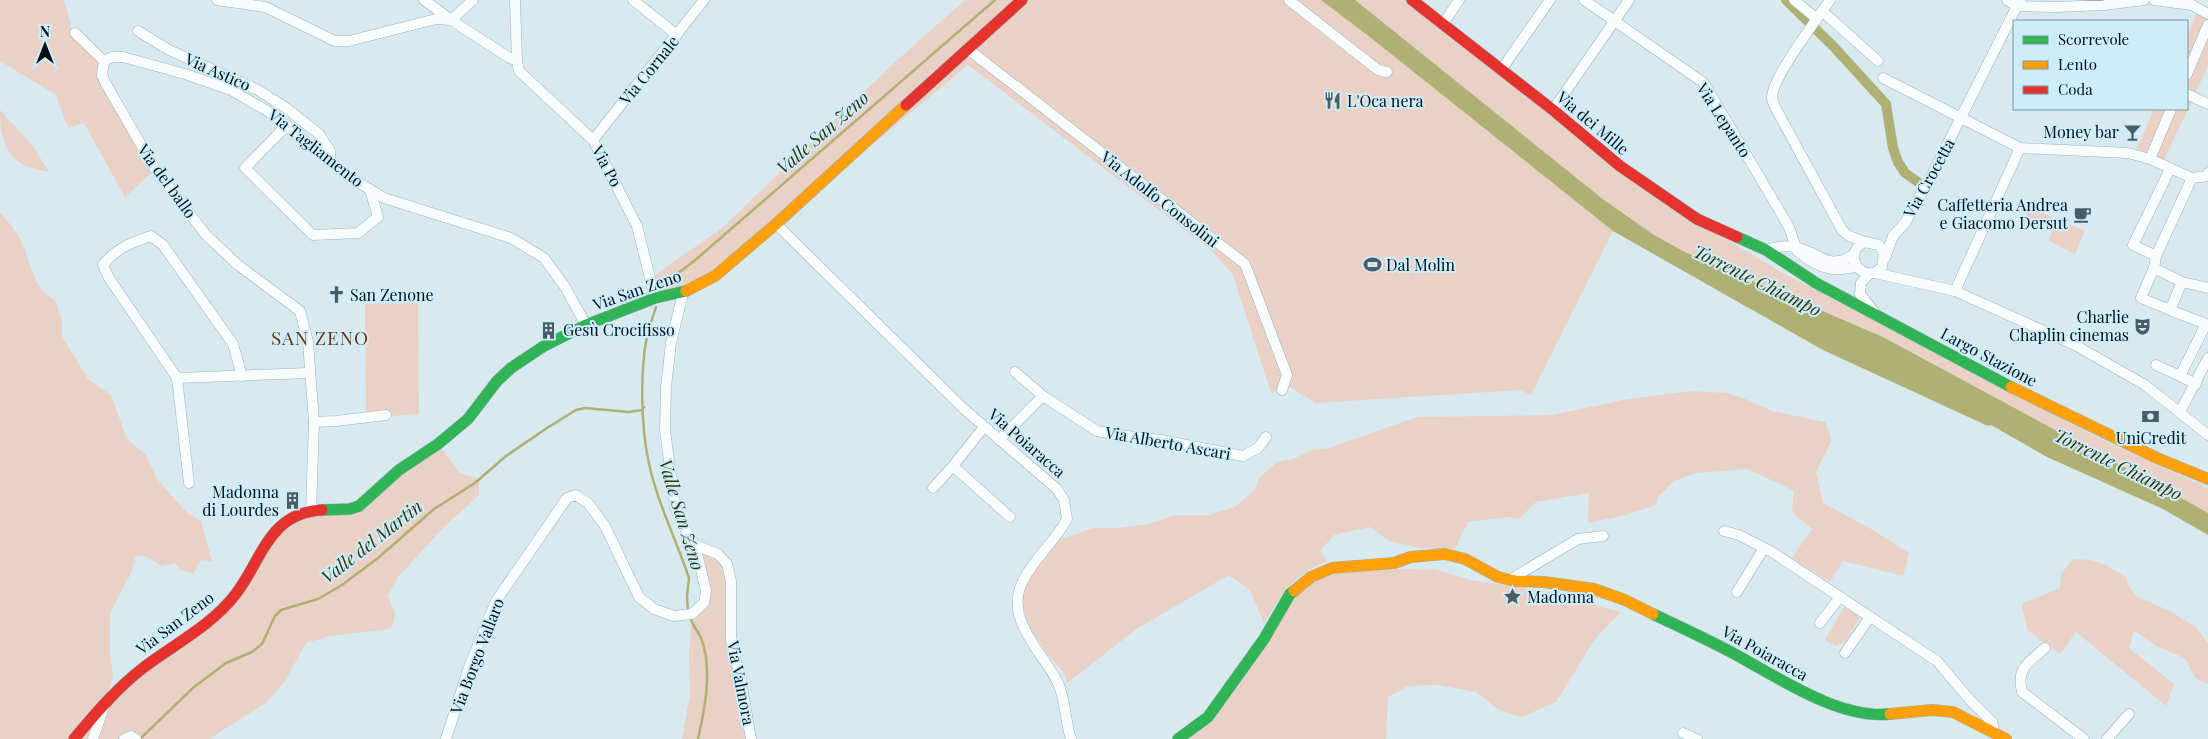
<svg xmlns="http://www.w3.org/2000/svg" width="2208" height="739" font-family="'Playfair Display',serif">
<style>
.green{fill:#ead1c5}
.water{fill:#afb073}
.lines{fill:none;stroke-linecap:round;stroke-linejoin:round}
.stream{stroke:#afb073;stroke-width:2.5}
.canal{stroke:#afb073;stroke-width:10}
.street-casing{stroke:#9ab3bc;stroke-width:11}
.fast-casing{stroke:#9ab3bc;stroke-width:12}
.slow-casing{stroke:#9ab3bc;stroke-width:12}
.jam-casing{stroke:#9ab3bc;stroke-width:12}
.street{stroke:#f9fcfd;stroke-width:10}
.fast{stroke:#30b455;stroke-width:11}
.slow{stroke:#ff9f0a;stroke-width:11}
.jam{stroke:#e5322d;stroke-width:11}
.labels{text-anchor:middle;stroke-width:4;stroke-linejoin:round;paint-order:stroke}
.street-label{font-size:16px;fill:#001019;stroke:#cdedfa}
.poi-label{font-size:16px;fill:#001019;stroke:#cdedfa;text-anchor:start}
.water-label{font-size:18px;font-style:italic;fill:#35330b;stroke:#cdedfa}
.quarter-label{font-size:19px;letter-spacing:1px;fill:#71320e;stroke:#cdedfa}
</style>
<rect width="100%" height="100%" fill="#d8e9f0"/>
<g class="green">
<polygon points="0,0 64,0 73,34 101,61 100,73 153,171 125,197 84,123 68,128 56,95 0,61"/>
<polygon points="965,0 1321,0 1371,38 1613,231 1531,395 1520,390 1316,403 1289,387 1271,393 1233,275 1210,249 968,65 715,276 655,298 651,278 722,228 894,63"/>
<polygon points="1355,0 1412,0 1696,221 1783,273 2109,443 2208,488 2208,513 1883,337 1685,252 1654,235 1604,200"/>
<polygon points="2197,12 2208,18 2208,66 2164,160 2137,148 2154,109 2187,109 2187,35"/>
<path d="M0,110L32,145L49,172C41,170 29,168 22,164C3,153 0,130 0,110Z"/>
<polygon points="2029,207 2085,231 2075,254 2049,241 2052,232 2024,219"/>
<path d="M0,212C6,219 12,226 17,234C31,255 31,289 55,300L62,320V337L88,379L111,395L127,439L146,455L157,479L187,513L201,521L212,562L204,560L200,561L194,573L181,570L175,563L161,566C154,561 144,552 135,558L132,571L110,614V654L113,676L106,702L213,618L283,523L350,509L438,444L460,473L479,479V495L444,527L398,577L388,596L395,614L391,629L330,636L306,643L285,681L267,702L209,739H0Z"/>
<polygon points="418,303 419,414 391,416 389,410 366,412 365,304"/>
<path d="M1690,391L1727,393L1748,400L1772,411L1825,422L1832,440L1816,472L1823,503L1871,529L1909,553L1903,576L1843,561L1830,582L1792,558L1812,529L1792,512L1794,491L1748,469L1696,473L1674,481L1658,497L1656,505L1626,515L1588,523L1589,493L1536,502L1519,519L1508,517L1468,522L1455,549L1420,548L1389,541L1370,527L1334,535L1321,550L1327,561C1290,577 1285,591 1264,623L1250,590L1229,575L1138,628L1067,683L1065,674L1049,656L1029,626L1022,604V582L1058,534L1063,539L1093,528H1119L1150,524L1176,515H1210L1237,506L1255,489L1260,477L1277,462L1293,459L1312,450L1329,448L1417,417L1553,415L1623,400Z"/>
<polygon points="695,545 720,563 725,573 726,641 735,670 748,739 682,739 690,695 689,654 692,614 704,603"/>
<path d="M2073,559C2101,560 2103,563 2127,578L2128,586L2137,597L2168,610L2197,628L2208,644V684L2195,678L2185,658L2158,647L2134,631L2129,648L2174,684L2166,706L2076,632L2060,654L2027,630L2022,604L2060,588L2061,574Z"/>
<polygon points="1398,569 1436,570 1471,580 1549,592 1620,612 1619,614 1595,639 1556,702 1521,717 1499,710 1476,692 1439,685 1408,686 1388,697 1386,739 1189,739 1295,598 1309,585 1335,573"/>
<polygon points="1844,607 1860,617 1846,641 1836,646 1825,640"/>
</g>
<polygon class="water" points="1321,0 1355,0 1604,200 1654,235 1685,252 1883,337 2183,499 2208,513 2208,535 2163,509 2047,457 1991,425 1988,426 1823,350 1613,231 1371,38"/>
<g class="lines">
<g class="stream">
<polyline points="666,282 693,262 995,0"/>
<path d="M656,307C653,317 649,327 647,336C640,372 641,424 648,459C656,500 676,539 689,578L687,596L688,612"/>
<path d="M690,617C692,625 698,631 701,638C713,669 705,708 698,739"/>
<polyline points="140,739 194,687 226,663 252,652 262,644 275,616 281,610 318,599 342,585 378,558 434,509 475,483 506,456 547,428 576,410 585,408 629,412 642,410 644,407"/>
</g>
<polyline class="canal" points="1786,0 1834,47 1886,104 1893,148 1898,162 1905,173 1918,182"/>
<defs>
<g id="street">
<polyline points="217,0 265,7 335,41 349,41 436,19 451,20 508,57 517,61"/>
<polyline points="424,0 451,20 473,0"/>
<polyline points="515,0 517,61 519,71 593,140 637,226 655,298"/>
<polyline points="633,0 677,35"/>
<polyline points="1289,0 1378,70 1387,72"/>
<path d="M1584,0L1704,83L1789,227L1797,251C1817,267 1831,273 1856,267"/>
<polyline points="1794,0 1817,19"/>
<path d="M1830,0C1818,18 1771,79 1772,98C1772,101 1775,106 1776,109L1842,230L1849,236L1865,242"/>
<polyline points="2007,0 2017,6 2056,7 2104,5 2144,0"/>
<polyline points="2154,0 2192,5 2208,14"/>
<polyline points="1822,11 1878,61"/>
<polyline points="1443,24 1459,0"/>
<polyline points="138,31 169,50 258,90 286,108 319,134 330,151 330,162"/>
<polyline points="75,33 104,61"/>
<polyline points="969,50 1245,264 1287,375 1282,390"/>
<polyline points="104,61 112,57 123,57 185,74 231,90 269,112 348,176 384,198 511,238 544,258 565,287 586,325"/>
<polyline points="104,61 102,75 106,84 155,169 206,235 238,265 300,311 308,342 314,422 311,511"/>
<polyline points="1501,70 1550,0"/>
<polyline points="2187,74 2208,25"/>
<polyline points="1883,78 2020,148 2128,153 2150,159 2192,178 2156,256 2154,268 2141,298 2170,310 2182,282"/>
<polyline points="2187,94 2208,104"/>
<polyline points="1553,110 1629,0"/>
<polyline points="287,125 245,168 313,235 358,233 378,217 370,190"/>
<polyline points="593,140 704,0"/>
<polyline points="2150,159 2171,109"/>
<polyline points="2192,178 2207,176 2208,173"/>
<path d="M776,224L964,409L1057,489L1064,500L1067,519C1055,542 1034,558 1023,581C1003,619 1043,652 1058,683C1066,700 1065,722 1071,739"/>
<path d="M1766,250C1775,247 1784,245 1794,247C1818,251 1828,272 1853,255"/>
<polyline points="2156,256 2133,245 2170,169"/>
<polyline points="1885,258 1893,236 1905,223 1933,173 2020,0"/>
<polyline points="2154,268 2182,282 2208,288"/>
<path d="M1875,273L1882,267L1884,253L1879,245L1865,242C1845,251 1854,276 1875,273L1955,291L2075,345L2145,385L2208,435"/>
<polyline points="1869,274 1861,283 1860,294 1875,313"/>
<polyline points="1955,291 2020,148"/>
<polyline points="683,293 671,343 666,387 665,430 675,507 688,535 695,545 718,554 727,564 731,581 731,641 741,680 751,739"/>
<polyline points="2170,310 2206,324 2180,376 2196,384"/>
<polyline points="2156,365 2180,376"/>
<polyline points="1015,372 1043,396"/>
<polyline points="177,378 310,373"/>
<polyline points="2180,412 2208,358"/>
<polyline points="314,422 336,421 386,415"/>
<polyline points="984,427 953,466 1010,517"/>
<polyline points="999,440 1043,396 1097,431 1119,435 1161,440 1243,456 1258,448 1266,437"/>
<path d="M189,483L177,378L109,278L103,265C115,249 132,242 151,236L163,245L233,344L242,376"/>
<polyline points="933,488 953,466"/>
<polyline points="1724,531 1739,535 1772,552 1937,661 1970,700 1992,722 1995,733"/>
<polyline points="1511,579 1578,539 1603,536"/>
<polyline points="1737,592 1764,548"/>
<polyline points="1820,623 1840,597"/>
<path d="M2045,648C2028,663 2016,668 2022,692L2084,739"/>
<polyline points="1845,653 1870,617"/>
<polyline points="1683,733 1697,739"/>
<polyline points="93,739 104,707"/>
<polyline points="124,739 131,736 136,739"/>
<polyline points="446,739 468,670 496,601 567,498 576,495 588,503 605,526 639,597 654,609 674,616 692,614 704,603 706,591 695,545"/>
<polyline points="2107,739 2129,714"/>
</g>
<g id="fast">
<polyline points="1737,237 1766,250 1816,283 2011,387"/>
<polyline points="322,510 350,509 359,506 399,470 438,444 468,419 497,381 511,368 544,346 586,325 655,298 686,291"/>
<path d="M1653,614C1678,626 1704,638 1729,651C1773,674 1838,720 1890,714"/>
<polyline points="1178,739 1208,717 1264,639 1290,594 1294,591"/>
</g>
<g id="slow">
<polyline points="686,291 715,276 776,224 906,105"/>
<polyline points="2011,387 2157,458 2208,479"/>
<polyline points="1294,591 1311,577 1332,568 1394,563 1411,557 1445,554 1465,559 1498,577 1515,581 1544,582 1594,589 1625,600 1653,614"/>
<polyline points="1890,714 1932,710 1953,712 2006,739"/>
</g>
<g id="jam">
<polyline points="1412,0 1553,110 1620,166 1697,219 1737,237"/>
<polyline points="906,105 1022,0"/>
<path d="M74,739C95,714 117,688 143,668C173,645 211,626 235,595C263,559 268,513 322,510"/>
</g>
</defs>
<use href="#street" class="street-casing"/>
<use href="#fast" class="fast-casing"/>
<use href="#slow" class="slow-casing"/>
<use href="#jam" class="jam-casing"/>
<use href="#street" class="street"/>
<use href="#fast" class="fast"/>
<use href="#slow" class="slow"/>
<use href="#jam" class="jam"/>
</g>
<defs>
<symbol id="restaurant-bare" viewBox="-9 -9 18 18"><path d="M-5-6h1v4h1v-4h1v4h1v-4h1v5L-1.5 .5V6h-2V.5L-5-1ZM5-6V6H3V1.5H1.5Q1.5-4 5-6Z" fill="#4c5c64" stroke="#cdedfa" stroke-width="2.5" paint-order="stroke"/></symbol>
<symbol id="bar-bare" viewBox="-9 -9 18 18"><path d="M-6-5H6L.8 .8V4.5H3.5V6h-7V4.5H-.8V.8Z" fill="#4c5c64" stroke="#cdedfa" stroke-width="2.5" paint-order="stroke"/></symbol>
<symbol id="cafe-bare" viewBox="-9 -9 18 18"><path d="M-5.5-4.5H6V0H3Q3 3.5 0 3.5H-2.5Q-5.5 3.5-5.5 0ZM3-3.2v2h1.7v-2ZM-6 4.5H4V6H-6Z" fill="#4c5c64" stroke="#cdedfa" stroke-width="2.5" paint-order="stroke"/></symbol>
<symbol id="stadium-bare" viewBox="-9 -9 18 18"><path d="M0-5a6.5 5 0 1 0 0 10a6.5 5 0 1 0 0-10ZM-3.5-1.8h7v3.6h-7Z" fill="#4c5c64" stroke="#cdedfa" stroke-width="2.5" paint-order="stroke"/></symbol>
<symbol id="church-bare" viewBox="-9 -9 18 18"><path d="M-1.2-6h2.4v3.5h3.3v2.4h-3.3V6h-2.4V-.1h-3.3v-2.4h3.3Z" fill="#4c5c64" stroke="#cdedfa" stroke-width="2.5" paint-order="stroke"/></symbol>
<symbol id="theatre-bare" viewBox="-9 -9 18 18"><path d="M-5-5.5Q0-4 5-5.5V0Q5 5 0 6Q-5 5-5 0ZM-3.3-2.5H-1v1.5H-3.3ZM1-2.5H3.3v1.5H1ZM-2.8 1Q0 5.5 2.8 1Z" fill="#4c5c64" stroke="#cdedfa" stroke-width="2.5" paint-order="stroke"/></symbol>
<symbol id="building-bare" viewBox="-9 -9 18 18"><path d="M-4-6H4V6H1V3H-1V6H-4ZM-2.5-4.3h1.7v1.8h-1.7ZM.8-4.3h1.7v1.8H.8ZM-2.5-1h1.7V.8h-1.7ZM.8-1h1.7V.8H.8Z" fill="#4c5c64" stroke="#cdedfa" stroke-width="2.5" paint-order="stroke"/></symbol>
<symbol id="bank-bare" viewBox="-9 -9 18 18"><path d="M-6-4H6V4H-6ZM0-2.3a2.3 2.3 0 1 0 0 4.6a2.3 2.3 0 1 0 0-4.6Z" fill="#4c5c64" stroke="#cdedfa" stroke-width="2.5" paint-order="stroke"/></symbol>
<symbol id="sight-bare" viewBox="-9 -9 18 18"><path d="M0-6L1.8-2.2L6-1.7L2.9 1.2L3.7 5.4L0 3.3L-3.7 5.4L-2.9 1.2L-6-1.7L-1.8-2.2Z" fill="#4c5c64" stroke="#cdedfa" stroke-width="2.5" paint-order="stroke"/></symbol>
</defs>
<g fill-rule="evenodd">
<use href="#restaurant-bare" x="1320" y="88" width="25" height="25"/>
<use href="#bar-bare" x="2120" y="120" width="25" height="25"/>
<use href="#cafe-bare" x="2070" y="202" width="25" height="25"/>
<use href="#stadium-bare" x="1360" y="252" width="25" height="25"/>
<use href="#church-bare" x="324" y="282" width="25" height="25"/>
<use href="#theatre-bare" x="2130" y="314" width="25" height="25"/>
<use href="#building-bare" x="536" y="318" width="25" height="25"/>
<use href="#bank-bare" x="2138" y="404" width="25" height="25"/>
<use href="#building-bare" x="280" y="488" width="25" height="25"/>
<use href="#sight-bare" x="1500" y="584" width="25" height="25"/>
</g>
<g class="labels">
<g class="street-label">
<text transform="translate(649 70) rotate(-51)" y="6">Via Cornale</text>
<text transform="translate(218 72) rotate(24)" y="6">Via Astico</text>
<text transform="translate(1724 120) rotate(57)" y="6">Via Lepanto</text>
<text transform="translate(1593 123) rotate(40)" y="6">Via dei Mille</text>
<text transform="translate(316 148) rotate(38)" y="6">Via Tagliamento</text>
<text transform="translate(607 166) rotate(62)" y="6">Via Po</text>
<text transform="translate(1929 178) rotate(-61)" y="6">Via Crocetta</text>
<text transform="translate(167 181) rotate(54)" y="6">Via del ballo</text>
<text transform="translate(1160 199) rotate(38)" y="6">Via Adolfo Consolini</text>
<text transform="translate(637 290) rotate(-19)" y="6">Via San Zeno</text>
<text transform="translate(1989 357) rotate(28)" y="6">Largo Stazione</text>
<text transform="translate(1027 443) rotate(41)" y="6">Via Poiaracca</text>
<text transform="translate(1168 443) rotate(10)" y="6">Via Alberto Ascari</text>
<text transform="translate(175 623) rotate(-37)" y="6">Via San Zeno</text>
<text transform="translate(1765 653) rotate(29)" y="6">Via Poiaracca</text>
<text transform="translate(477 656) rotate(-69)" y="6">Via Borgo Vallaro</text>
<text transform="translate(741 683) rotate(79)" y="6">Via Valmora</text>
</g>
<g class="poi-label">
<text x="1347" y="107">L'Oca nera</text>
<text x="2119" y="138" text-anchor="end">Money bar</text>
<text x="2068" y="211" text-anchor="end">Caffetteria Andrea<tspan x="2068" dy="18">e Giacomo Dersut</tspan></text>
<text x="1386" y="271">Dal Molin</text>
<text x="350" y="301">San Zenone</text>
<text x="2129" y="323" text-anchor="end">Charlie<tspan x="2129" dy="18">Chaplin cinemas</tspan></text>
<text x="563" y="336">Gesù Crocifisso</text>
<text x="2151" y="444" text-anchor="middle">UniCredit</text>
<text x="279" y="498" text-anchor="end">Madonna<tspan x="279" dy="18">di Lourdes</tspan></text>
<text x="1527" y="603">Madonna</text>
</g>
<g class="water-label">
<text transform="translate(823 133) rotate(-41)" y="6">Valle San Zeno</text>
<text transform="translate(1757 281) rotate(26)" y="6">Torrente Chiampo</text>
<text transform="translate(2118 465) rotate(26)" y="6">Torrente Chiampo</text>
<text transform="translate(681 515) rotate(73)" y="6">Valle San Zeno</text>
<text transform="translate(372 542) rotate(-38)" y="6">Valle del Martin</text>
</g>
<g class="quarter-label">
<text x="320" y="345">SAN ZENO</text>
</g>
</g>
<rect x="2013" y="20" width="175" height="90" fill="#cdedfa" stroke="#7b95a0"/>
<rect x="2023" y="36" width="25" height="8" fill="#30b455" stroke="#7b95a0"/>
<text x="2058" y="45" font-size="15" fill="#001019">Scorrevole</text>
<rect x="2023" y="61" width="25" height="8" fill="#ff9f0a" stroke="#7b95a0"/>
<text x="2058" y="70" font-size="15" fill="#001019">Lento</text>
<rect x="2023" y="86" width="25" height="8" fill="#e5322d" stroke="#7b95a0"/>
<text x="2058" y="95" font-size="15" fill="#001019">Coda</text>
<g transform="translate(45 45)" stroke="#cdedfa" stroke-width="4" paint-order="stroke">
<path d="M0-4L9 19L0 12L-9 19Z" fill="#001019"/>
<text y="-8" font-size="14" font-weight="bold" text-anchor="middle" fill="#001019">N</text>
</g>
</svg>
